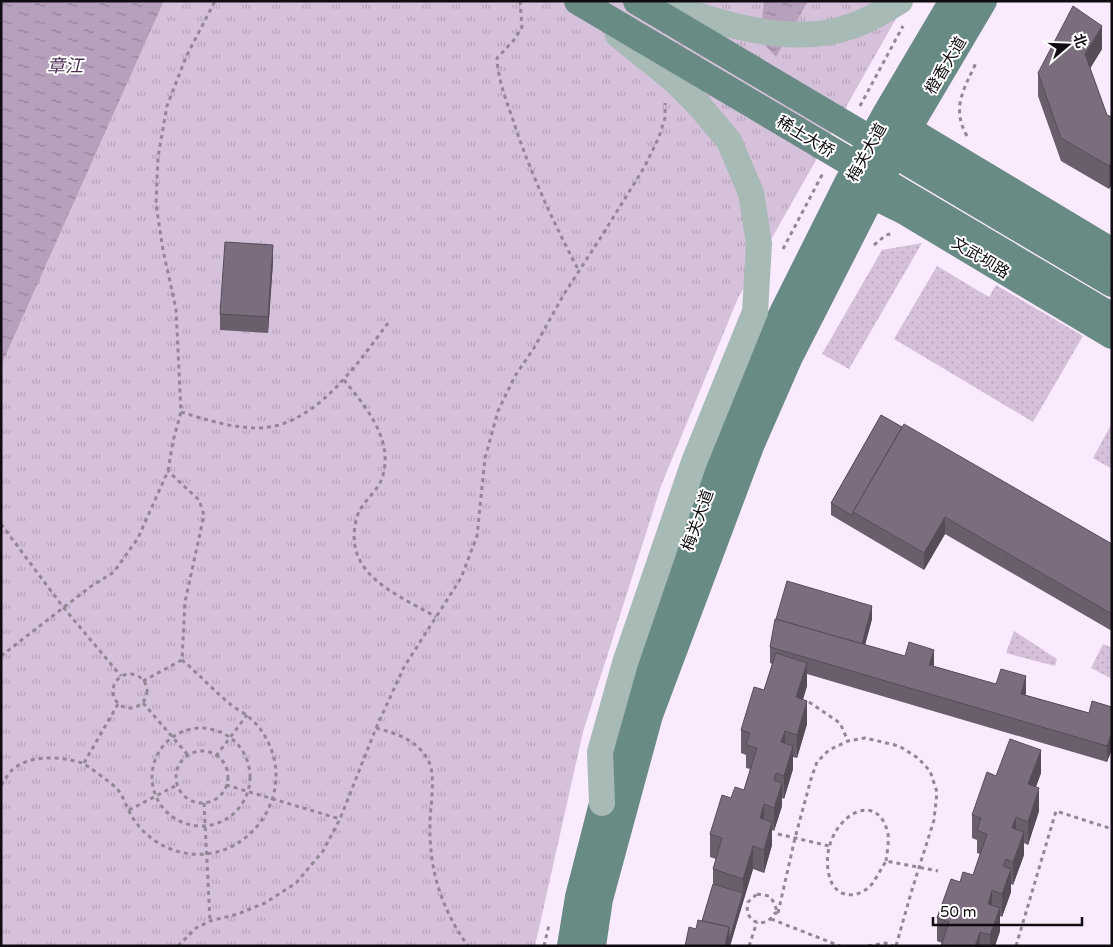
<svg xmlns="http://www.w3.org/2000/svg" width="1113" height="947" font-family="'Varela Round','Noto Sans SC',sans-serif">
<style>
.park{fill:url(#park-tufts)}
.garden{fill:url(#garden-dots)}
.water{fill:url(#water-ripples)}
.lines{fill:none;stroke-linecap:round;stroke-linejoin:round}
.path{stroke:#928794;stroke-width:3;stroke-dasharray:4 4;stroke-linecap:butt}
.major{stroke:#698b85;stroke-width:28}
.minor-bridge{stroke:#a7bab6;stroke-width:26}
.major-bridge{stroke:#698b85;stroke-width:28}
.wall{fill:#6a5e6c}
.shaded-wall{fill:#564c58}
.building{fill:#7b6d7e;stroke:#564c58}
.labels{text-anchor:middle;stroke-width:4;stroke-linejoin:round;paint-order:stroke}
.street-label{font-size:16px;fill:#110c12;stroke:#fff}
.water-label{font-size:18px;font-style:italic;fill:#4e2e55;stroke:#fff}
</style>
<defs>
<pattern id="park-tufts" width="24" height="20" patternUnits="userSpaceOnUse" patternTransform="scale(1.25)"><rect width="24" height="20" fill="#d6c1db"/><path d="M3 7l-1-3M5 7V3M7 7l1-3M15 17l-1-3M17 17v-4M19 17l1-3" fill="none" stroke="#b7a5bb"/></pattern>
<pattern id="garden-dots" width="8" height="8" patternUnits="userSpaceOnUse" patternTransform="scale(1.25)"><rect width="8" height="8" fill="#d6c1db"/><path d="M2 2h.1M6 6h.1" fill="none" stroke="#b7a5bb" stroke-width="1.8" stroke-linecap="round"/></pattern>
<pattern id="water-ripples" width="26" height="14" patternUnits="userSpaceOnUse" patternTransform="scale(1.25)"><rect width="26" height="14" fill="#b7a0bc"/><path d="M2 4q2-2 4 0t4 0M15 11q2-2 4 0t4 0" fill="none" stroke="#938197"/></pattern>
</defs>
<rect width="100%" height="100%" fill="#faeafd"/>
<polygon class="park" points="164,1 906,1 738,298 661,486 583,732 535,946 1,946 1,366"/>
<g class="garden">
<polygon points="922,243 849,369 822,354 882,250"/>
<polygon points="937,266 989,297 996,285 1083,336 1033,422 894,339"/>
<polygon points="1112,423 1112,469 1093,458"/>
<polygon points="1014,631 1057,659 1055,666 1006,653"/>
<polygon points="1103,644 1112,648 1112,679 1091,668"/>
</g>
<g class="water">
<polygon points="1,1 164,1 1,366"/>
<polygon points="764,1 808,1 776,57 765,45 761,29"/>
</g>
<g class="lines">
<g class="path">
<path d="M520,1L522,27L514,40L497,58C498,79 505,97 512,117C529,170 553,222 579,271"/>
<polyline points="860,106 903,26"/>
<path d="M967,136C951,108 964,89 976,63"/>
<polyline points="874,245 886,235 894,233"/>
<polyline points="783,249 823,173"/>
<path d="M344,380C365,406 393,438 383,475C379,492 362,500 357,517C341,574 395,593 436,617"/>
<path d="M181,412C207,420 232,428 259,428C315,427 358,363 388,323"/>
<polyline points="1,524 63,607 121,676"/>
<polyline points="1,656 90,587 114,572 138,538 168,471 173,441 181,412 176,309 163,250 156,204 158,157 167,106 186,57 215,1"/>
<circle cx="130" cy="691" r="17"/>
<polyline points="143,681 182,660 185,602 204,515 199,500 168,471"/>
<polyline points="809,702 840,723 848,741"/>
<polyline points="143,703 188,755"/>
<path d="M376,728C398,734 418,740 429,762C436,777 430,807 430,823C429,870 441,908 468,946"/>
<circle cx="201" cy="777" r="49"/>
<circle cx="202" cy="777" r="26"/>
<polyline points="216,756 247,715"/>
<polyline points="84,763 118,704"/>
<path d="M1,785C4,781 7,776 10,772C27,754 60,756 82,763C87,765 110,782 115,787C123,794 125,804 130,813C140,832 159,847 180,852C244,868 298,798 267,740C263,732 258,725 251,719C245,713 236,709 230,704C213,690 199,674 182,660"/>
<polyline points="226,785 340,819"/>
<polyline points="204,803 210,921"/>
<polyline points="129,810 177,785"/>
<polyline points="778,834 829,846"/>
<path d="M886,861C887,853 889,843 888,834C877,782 817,824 829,875C834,898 857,901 872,884C877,877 881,869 886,861L938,871"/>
<path d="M757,894L769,896L773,901L778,913H775C764,931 743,922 748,902Z"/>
<polyline points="778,913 795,838 811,779 817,762 829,750 848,741 865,738 899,746 918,758 930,771 937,792 934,820 911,893 896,946"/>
<polyline points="771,919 840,946"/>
<polyline points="178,946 196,928 210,921 238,914 265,903 296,883 323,851 340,819 376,728 404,667 461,578 477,536 485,458 498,411 515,376 534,348 564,294 603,234 645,166 659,137 665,118 665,103"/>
<polyline points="544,946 549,925"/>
<polyline points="749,946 757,922"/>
<polyline points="868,946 885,943 893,946"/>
<polyline points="1016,946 1056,811 1112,829"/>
</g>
<g class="major">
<polyline points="892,120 1112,252"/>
<polyline points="856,187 905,211 1112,335"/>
<polyline points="571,946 579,897 627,710 728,438 765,349 848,183 885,116 953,1"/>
<polyline points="592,946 599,899 649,715 750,446 789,357 872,194 908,128 983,1"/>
</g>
<g class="minor-bridge">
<path d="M660,1C714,23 792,47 849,27C868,21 884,11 900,1"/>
<polyline points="602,803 600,752 625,663 694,462 755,312 759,244 751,193 729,141 698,104 675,81 618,35"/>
</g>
<g class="major-bridge">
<polyline points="578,1 1112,317"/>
<polyline points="637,1 1112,283"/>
</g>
</g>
<g class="wall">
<polygon points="1102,49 1090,68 1107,115 1112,117 1109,189 1061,161 1038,96 1038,73"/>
<polygon points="273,262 268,333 220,330 220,314"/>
<polygon points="881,415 1112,544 1112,631 945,534 924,570 831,515 831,503"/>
<polygon points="872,619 865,645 933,666 1026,693 1025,695 1089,713 1112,707 1112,749 1107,762 807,674 807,686 803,700 807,724 797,758 793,757 793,769 784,799 782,798 782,806 774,831 772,830 772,845 764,873 753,869 730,946 685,946 696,929 702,921 713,884 713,869 716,859 710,857 710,834 731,798 744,790 750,769 746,768 746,755 741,753 741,730 764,690 772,664 770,663 770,647"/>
<polygon points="1041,773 1036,787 1039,811 1028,845 1024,843 1024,855 1013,885 1011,884 1011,892 1002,917 1000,916 1000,931 995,946 941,946 942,943 937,941 937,918 960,882 973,875 980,854 977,853 977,840 972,838 972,815 996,776"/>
</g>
<g class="shaded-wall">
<polygon points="1102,26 1102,49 1085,77 1085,54"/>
<polygon points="1112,162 1112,185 1109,189 1109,166"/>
<polygon points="273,245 273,262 268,333 268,317"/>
<polygon points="945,517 945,534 924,570 924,553"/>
<polygon points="872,606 872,619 861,660 861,647"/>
<polygon points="934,650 934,666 929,665"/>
<polygon points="807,663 807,686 796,720 796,697"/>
<polygon points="1026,676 1026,693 1021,710 1021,694"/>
<polygon points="807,701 807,724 797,758 797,735"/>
<polygon points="785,731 785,754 781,742"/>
<polygon points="1112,732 1112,749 1107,762 1107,746"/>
<polygon points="793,746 793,769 784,799 784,776"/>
<polygon points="1041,750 1041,773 1028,807 1028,784"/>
<polygon points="782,783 782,806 774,831 774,808"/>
<polygon points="1039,788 1039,811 1028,845 1028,822"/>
<polygon points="764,804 764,827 760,818"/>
<polygon points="1016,817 1016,840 1012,828"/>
<polygon points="772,822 772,845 764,873 764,850"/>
<polygon points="1024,832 1024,855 1013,885 1013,862"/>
<polygon points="753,846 753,869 743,902 743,879"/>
<polygon points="1011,869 1011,892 1002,917 1002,894"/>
<polygon points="992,890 992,913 988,904"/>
<polygon points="743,893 743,902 730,946 725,946 729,927"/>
<polygon points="1000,908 1000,931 995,946 990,946 990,935"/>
<polygon points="980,932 980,946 975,946"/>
</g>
<g class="building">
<polygon points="1073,6 1102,26 1085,54 1107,115 1112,117 1112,162 1109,166 1061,138 1038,73"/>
<polygon points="225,242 273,245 268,317 220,314"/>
<polygon points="881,415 902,427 853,512 853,516 831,503"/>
<polygon points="904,424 1112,544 1112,614 945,517 924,553 853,512"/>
<polygon points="787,581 872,606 862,644 776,619"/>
<polygon points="775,619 905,656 909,642 934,650 929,665 996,684 1001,669 1026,676 1021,694 1089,713 1092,701 1112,707 1112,732 1107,746 770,647"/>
<polygon points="776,653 807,663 796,697 807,701 797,735 785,731 781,742 793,746 784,776 776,773 774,780 782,783 774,808 764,804 760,818 772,822 764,850 753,846 743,879 713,869 722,838 710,834 722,795 731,798 735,787 744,790 757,748 746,745 750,733 741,730 754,687 764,690"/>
<polygon points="1010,739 1041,750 1028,784 1039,788 1028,822 1016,817 1012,828 1024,832 1013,862 1006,859 1003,866 1011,869 1002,894 992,890 988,904 1000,908 990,935 980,932 975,946 941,946 949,922 937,918 951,879 960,882 963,872 973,875 987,834 977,830 981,818 972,815 987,772 996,776"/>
<polygon points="713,884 743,893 729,941 729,927 702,921"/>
<polygon points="698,920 729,927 725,946 685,946 689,927 696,929"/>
</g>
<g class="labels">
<g class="street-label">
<text transform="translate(945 65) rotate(-59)" y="6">橙香大道</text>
<text transform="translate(806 136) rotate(31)" y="6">稀土大桥</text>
<text transform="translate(866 152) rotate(-61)" y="6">梅关大道</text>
<text transform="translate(981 257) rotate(31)" y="6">文武坝路</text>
<text transform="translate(697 520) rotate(-70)" y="6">梅关大道</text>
</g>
<g class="water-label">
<text x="65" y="72">章江</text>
</g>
</g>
<rect width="1113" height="947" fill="none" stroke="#110c12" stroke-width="5"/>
<g transform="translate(1068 45) rotate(71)" stroke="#ffffff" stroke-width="4" paint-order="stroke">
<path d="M0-4L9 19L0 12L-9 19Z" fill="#110c12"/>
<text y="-8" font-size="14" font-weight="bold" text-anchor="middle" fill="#110c12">北</text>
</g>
<path d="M933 917v8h149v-8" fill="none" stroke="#110c12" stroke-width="2.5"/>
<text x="940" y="917" font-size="15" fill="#110c12" stroke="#ffffff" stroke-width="4" paint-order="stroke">50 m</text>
</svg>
